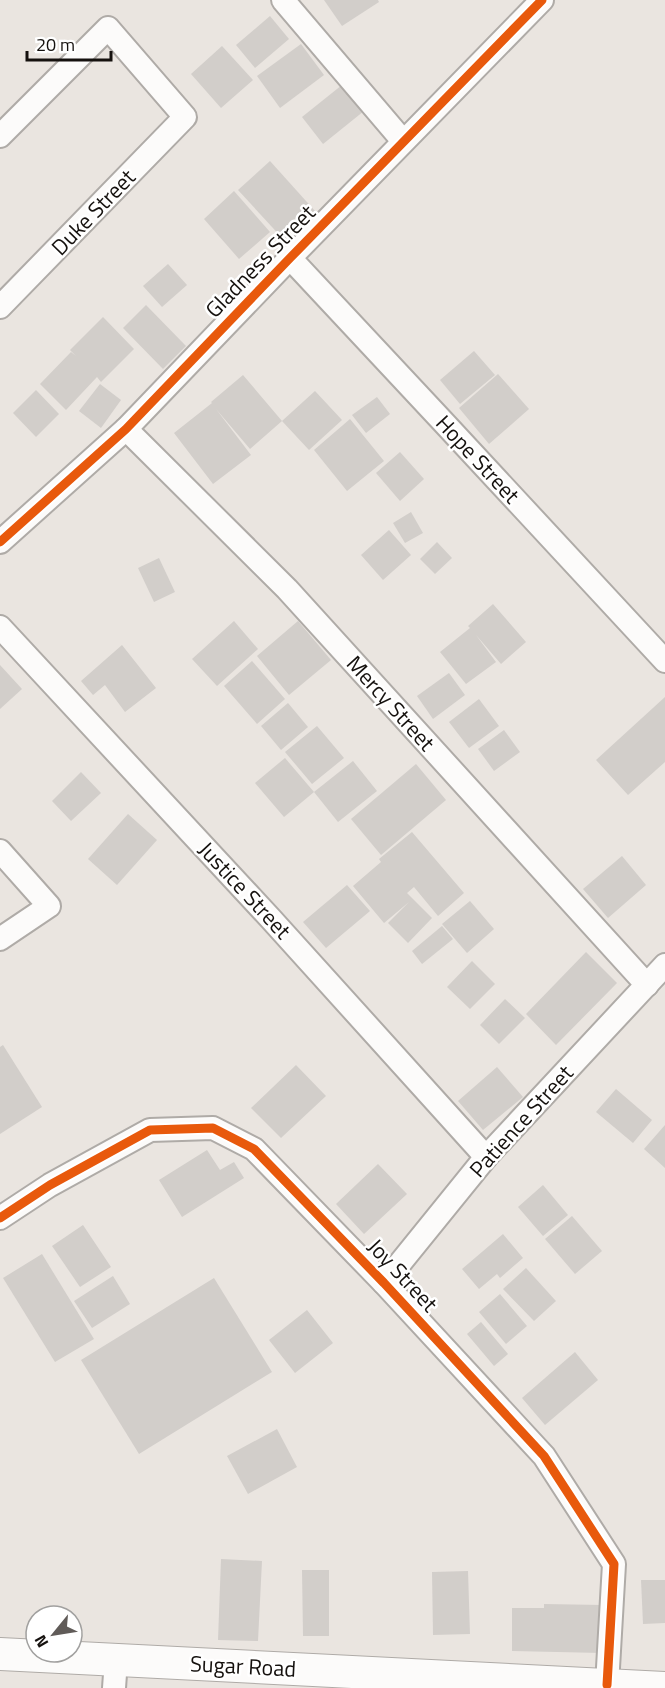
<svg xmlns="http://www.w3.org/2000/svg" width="665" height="1688" font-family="'Titillium Web',sans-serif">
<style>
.building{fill:#d2ceca}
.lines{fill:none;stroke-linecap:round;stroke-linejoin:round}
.minor-casing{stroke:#afaba7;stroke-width:26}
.secondary-casing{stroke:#afaba7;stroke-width:34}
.minor{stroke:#fcfbfa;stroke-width:22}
.secondary{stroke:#fcfbfa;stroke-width:32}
.cycleway-casing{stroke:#fff;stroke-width:13}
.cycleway{stroke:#e8590c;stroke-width:9}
.labels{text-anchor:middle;stroke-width:5;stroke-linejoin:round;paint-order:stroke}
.street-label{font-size:22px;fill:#15110e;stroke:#fff}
</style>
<rect width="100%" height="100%" fill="#eae5e0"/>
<g class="building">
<polygon points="324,0 378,0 379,2 342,26"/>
<polygon points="270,16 289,39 255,68 236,45"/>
<polygon points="301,44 324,75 280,108 257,76"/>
<polygon points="222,46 253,80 221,108 191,74"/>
<polygon points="342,85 364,111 323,144 302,117"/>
<polygon points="270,161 315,211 284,240 238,190"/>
<polygon points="234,191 270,232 239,259 204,219"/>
<polygon points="168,264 187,285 162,307 143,286"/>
<polygon points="146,305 186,346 163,369 123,328"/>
<polygon points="103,317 134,349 101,382 97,377 66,410 40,384 71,352 76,356 70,350"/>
<polygon points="474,351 495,375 460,404 440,380"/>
<polygon points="498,374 529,409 489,444 459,408"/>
<polygon points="243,375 282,421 250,449 216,409 251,455 213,484 174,433 212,403 211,402"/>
<polygon points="100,384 121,400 101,428 79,411"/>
<polygon points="36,390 59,414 36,437 13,413"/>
<polygon points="315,391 342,420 309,450 282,421"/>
<polygon points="377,397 390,414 366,433 352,415"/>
<polygon points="350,419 384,461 347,491 314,450"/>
<polygon points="400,452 424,479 400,501 376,473"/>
<polygon points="411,512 423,533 405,543 393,523"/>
<polygon points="389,530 411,555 383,580 361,555"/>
<polygon points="437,542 452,558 435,574 420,559"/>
<polygon points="159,558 175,592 154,602 138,568"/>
<polygon points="493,604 526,642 501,664 476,635 496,662 466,684 440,652 470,628 468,626"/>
<polygon points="234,621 258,649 217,686 192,659"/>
<polygon points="298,621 331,660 289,695 257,656"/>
<polygon points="122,645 156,688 125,712 105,685 93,695 81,681"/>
<polygon points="252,661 285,699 257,724 224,686"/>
<polygon points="0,665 22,689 0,709"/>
<polygon points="449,673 465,695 433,719 417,696"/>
<polygon points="665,697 665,762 628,795 596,760"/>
<polygon points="479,699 499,726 469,748 449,722"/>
<polygon points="288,703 308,727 281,750 261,726"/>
<polygon points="317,726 344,758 312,784 285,752"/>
<polygon points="504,730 520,752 494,771 478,749"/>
<polygon points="285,758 314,792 284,817 255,783"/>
<polygon points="353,761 377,791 338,822 314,792"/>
<polygon points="416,764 446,800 381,855 351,819"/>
<polygon points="81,772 101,793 71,821 52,801"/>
<polygon points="128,814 157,840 117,885 88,859"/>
<polygon points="412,832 464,893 438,916 414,887 407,893 432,918 408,943 388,923 409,902 384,923 353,886 381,862 379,859"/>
<polygon points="622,856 646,885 608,918 583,889"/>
<polygon points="347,885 370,911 326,948 303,922"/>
<polygon points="470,901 494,929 467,953 442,924"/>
<polygon points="442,926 453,939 422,964 412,951"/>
<polygon points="586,952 617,983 556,1045 526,1014"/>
<polygon points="472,961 495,984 470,1009 447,987"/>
<polygon points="505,999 525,1018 499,1044 480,1025"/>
<polygon points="3,1045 42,1107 0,1134 0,1047"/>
<polygon points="296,1065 326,1096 281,1138 251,1108"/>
<polygon points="497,1067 523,1097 483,1130 458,1101"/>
<polygon points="616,1089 652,1120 633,1143 596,1112"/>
<polygon points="665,1125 665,1168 644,1149"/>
<polygon points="207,1150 220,1170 234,1162 244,1178 182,1217 159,1180"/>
<polygon points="378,1164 407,1194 364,1234 336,1204"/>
<polygon points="543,1185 568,1215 543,1236 518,1207"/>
<polygon points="572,1216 602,1251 575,1274 545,1239"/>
<polygon points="83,1225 111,1267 80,1287 52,1246"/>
<polygon points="503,1234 523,1258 500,1278 497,1274 479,1289 462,1269"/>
<polygon points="42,1254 94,1339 55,1362 3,1278"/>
<polygon points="526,1268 556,1301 534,1321 503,1289"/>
<polygon points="113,1276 130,1304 92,1328 74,1301"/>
<polygon points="214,1278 272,1372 139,1454 81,1360"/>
<polygon points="500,1294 527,1326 506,1344 479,1312"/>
<polygon points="307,1310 333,1343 295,1373 269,1340"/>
<polygon points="481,1322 508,1354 494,1366 467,1334"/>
<polygon points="575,1352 598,1380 545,1425 522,1398"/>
<polygon points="277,1429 297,1467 248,1494 227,1456"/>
<polygon points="221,1559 262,1561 258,1641 218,1640"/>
<polygon points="302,1570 329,1570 329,1636 303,1636"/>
<polygon points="468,1571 470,1634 433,1635 432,1572"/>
<polygon points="641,1580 665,1580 665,1623 643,1624"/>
<polygon points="544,1604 603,1605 602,1653 512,1651 512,1608 544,1608"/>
</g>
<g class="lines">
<defs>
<g id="minor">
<polyline points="283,0 403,141"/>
<polyline points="0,136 108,28 185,117 0,307"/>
<polyline points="290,258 447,426 665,661"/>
<polyline points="126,429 287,589 647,985"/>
<polyline points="0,542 126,429 290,258 542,0"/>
<polyline points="0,627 271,919 486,1157"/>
<polyline points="0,851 49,906 0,939"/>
<polyline points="0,1218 50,1185 150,1130 213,1128 254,1149 384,1283 544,1456 614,1564 607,1685"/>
<polyline points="384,1283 486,1157 665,965"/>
<polyline points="114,1688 116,1660"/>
</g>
<polyline id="secondary" points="0,1654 665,1688"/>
</defs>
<use href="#minor" class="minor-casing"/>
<use href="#secondary" class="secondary-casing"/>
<use href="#minor" class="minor"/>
<use href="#secondary" class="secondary"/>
<defs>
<g id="cycleway">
<polyline points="0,542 126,429 290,258 542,0"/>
<polyline points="0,1218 50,1185 150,1130 213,1128 254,1149 384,1283 544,1456 614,1564 607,1685"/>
</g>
</defs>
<use href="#cycleway" class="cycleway-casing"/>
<use href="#cycleway" class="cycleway"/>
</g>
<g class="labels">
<g class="street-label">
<text transform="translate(93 212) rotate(-46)" y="8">Duke Street</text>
<text transform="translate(260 261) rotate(-46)" y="8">Gladness Street</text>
<text transform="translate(478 459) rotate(47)" y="8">Hope Street</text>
<text transform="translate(391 703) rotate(48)" y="8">Mercy Street</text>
<text transform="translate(245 890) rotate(47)" y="8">Justice Street</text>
<text transform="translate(521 1121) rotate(-48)" y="8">Patience Street</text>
<text transform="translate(403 1275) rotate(47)" y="8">Joy Street</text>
<text transform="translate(243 1666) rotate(3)" y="8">Sugar Road</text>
</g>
</g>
<g transform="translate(54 1634) rotate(240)"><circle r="28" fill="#ffffff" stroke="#a1a09f" stroke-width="1.5"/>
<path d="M0-4.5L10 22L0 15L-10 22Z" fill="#605b58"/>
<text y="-9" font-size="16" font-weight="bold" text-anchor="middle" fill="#15110e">N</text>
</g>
<path d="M27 51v9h84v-9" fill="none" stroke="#15110e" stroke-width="3"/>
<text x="36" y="51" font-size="18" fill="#15110e" stroke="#ffffff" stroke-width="4.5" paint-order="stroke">20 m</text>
</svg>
